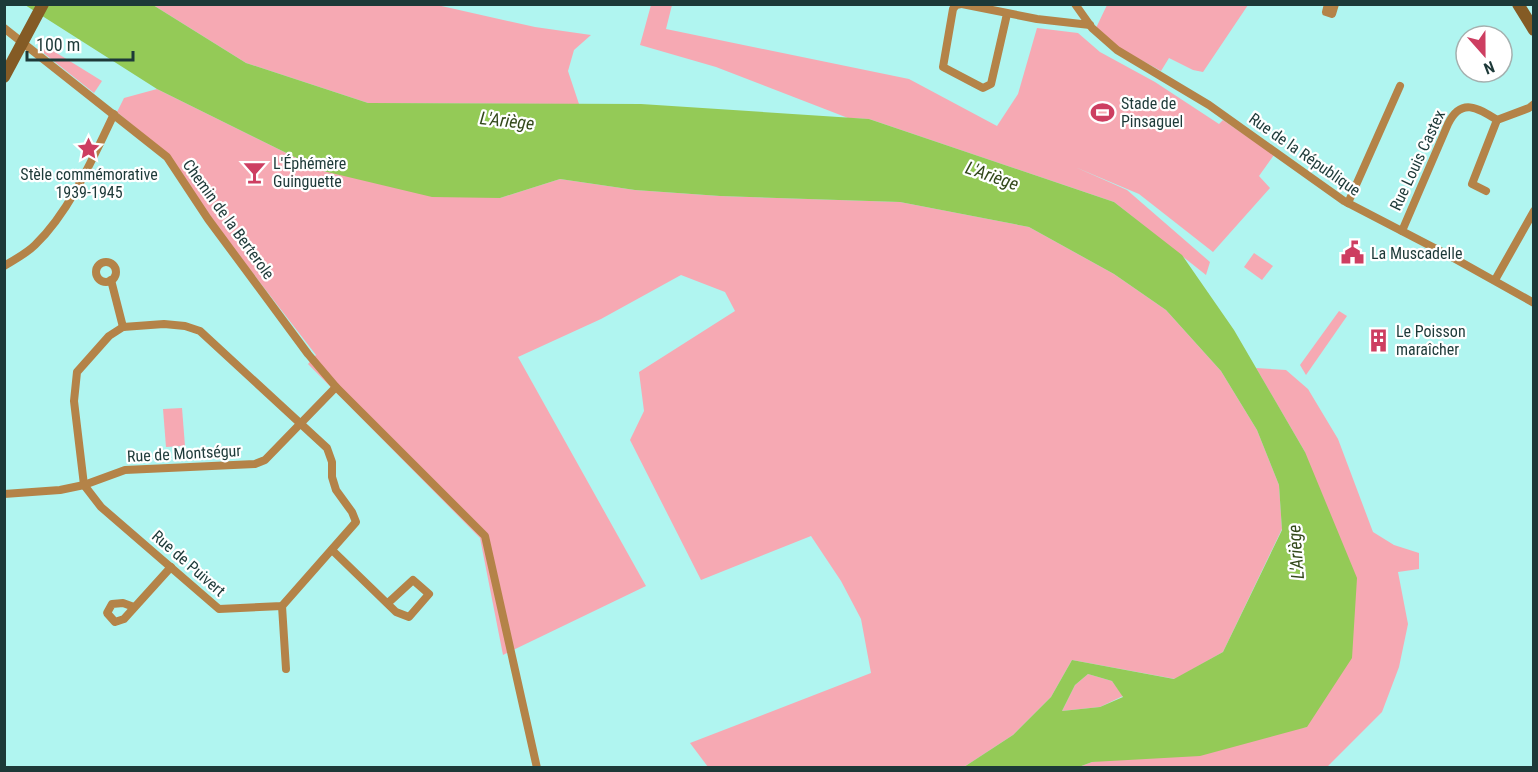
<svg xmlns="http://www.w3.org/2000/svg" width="1538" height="772" font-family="'Roboto Condensed',sans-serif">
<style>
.green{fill:#f6a9b3}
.water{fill:#94ca57;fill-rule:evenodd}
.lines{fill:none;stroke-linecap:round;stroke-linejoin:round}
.street{stroke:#b48348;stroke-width:8}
.secondary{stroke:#845b25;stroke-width:12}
.labels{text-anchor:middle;stroke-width:4.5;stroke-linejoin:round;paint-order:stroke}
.poi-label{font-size:16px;fill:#1d3938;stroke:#fff;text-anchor:start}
.street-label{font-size:16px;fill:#1d3938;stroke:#fff}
.water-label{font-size:18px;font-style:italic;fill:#33491b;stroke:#fff}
</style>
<rect width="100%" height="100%" fill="#b0f5f0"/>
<g class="green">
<polygon points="153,5 437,5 535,27 591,35 574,50 568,71 579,104 368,103 246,63"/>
<polygon points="651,5 672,5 666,29 909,79 997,126 1018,94 1037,28 1078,33 1100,52 1155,82 1219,124 1223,120 1274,155 1259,176 1270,188 1213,252 1139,194 1075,167 1127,190 1210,262 1206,275 1114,202 869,119 848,118 716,67 640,45"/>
<polygon points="1107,5 1248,5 1203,72 1193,70 1169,58 1161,71 1121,49 1096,28"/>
<polygon points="47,47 102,81 94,93 41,51"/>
<polygon points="157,89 323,171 500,198 560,179 635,190 720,196 900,202 1029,227 1114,274 1166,310 1221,371 1257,430 1279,485 1282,529 1223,652 1175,679 1072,660 1051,697 1013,735 964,767 708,767 690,743 871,673 861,619 841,581 811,536 701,580 630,440 644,411 639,372 735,311 725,292 681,275 601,319 518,357 646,586 503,655 480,538 308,364 316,355 208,215 167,154 117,112 124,98"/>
<polygon points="1254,253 1273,266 1262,280 1244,267"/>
<polygon points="1339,311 1347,316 1306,375 1300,365"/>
<polygon points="1256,368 1286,370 1308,389 1338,439 1373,532 1394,545 1419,553 1419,569 1398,572 1408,624 1399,667 1382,712 1327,767 1076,768 1092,762 1307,727 1305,452"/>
<polygon points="182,408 185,446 166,447 163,409"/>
<polygon points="1088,674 1112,681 1123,696 1100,707 1062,711 1075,685"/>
</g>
<path class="water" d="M25,5H153L246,63L368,103L641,104L869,119L1114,202L1182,255L1234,330L1305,452L1357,578L1352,658L1307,727L1200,756L1092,762L1076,768L964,767L1013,735L1051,697L1072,660L1174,679L1223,652L1282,530L1279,485L1257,430L1221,371L1166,310L1114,274L1029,227L900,202L720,196L635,190L560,179L500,198L432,197L323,171L157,89ZM1088,674L1112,681L1123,697L1100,707L1062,711L1075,685Z"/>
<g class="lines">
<g class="street">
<polyline points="961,4 956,5 953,9 943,67 983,88 991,84 1007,14"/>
<polyline points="962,4 1037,19 1090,25"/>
<polyline points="1075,4 1092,28 1117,50 1209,105 1344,201 1450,256 1534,303"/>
<polyline points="1328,4 1326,12 1332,14 1335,4"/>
<polyline points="4,28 167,157 208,219 308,354 336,387 485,536 537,768"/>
<polyline points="1486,191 1472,184 1497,120"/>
<polyline points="1348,203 1400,86"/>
<path d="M1402,231L1448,124C1461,97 1478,108 1497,120L1529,108L1534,104"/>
<circle cx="106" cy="272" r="10"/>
<path d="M4,266C14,260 27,253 35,245C70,211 93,158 114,114"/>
<polyline points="111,280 123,327"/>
<polyline points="1495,280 1534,211"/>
<polygon points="164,324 185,326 200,331 327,448 332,462 332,477 336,490 352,512 356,522 282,606 219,609 101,507 84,485 74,401 77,372 109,336 123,327"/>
<polyline points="4,494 60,490 84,485 125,470 255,464 265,460 336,387"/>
<polyline points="332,550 396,612 409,617 429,594 413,580 388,603"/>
<polyline points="282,606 286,669"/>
<polyline points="134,607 123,603 112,604 107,613 115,622 124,619 171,567"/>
</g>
<g class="secondary">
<polyline points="1518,4 1534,30"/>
<polyline points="4,77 43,4"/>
</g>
</g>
<defs>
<symbol id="stadium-bare" viewBox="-9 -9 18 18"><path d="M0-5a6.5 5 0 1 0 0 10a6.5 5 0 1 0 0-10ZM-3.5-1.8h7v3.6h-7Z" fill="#cd3e61" stroke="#fff" stroke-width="2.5" paint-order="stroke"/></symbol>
<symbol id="sight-bare" viewBox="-9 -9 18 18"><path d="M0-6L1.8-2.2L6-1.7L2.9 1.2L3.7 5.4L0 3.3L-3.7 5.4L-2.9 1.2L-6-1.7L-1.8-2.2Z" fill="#cd3e61" stroke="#fff" stroke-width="2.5" paint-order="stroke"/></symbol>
<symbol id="bar-bare" viewBox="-9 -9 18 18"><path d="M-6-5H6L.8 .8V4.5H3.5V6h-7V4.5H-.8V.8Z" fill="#cd3e61" stroke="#fff" stroke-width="2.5" paint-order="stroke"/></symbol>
<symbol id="civic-bare" viewBox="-9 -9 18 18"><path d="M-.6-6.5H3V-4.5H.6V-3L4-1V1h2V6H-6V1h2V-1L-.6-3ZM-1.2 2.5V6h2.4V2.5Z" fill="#cd3e61" stroke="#fff" stroke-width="2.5" paint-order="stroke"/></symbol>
<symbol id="building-bare" viewBox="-9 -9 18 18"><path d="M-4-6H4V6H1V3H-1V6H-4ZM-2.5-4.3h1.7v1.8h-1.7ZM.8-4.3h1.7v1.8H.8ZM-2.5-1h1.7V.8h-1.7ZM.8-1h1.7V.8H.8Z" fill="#cd3e61" stroke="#fff" stroke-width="2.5" paint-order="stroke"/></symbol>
</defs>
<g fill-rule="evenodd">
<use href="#stadium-bare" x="1086" y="96" width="33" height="33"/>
<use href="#sight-bare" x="72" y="132" width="33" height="33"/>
<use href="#bar-bare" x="238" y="156" width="33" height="33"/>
<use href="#civic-bare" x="1336" y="236" width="33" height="33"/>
<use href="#building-bare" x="1362" y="324" width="33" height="33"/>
</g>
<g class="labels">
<g class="poi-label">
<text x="1121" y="109">Stade de<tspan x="1121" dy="18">Pinsaguel</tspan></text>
<text x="273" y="169">L'Éphémère<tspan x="273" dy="18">Guinguette</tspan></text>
<text x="89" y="180" text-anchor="middle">Stèle commémorative<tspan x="89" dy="18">1939-1945</tspan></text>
<text x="1371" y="259">La Muscadelle</text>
<text x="1396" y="337">Le Poisson<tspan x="1396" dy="18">maraîcher</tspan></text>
</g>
<g class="street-label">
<text transform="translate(1305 154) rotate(35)" y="6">Rue de la République</text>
<text transform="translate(1417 160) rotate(-65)" y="6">Rue Louis Castex</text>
<text transform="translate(229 219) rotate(54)" y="6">Chemin de la Berterole</text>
<text transform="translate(184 453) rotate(-3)" y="6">Rue de Montségur</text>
<text transform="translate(189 563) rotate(41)" y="6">Rue de Puivert</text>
</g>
<g class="water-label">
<text transform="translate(507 121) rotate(6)" y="6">L'Ariège</text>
<text transform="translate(992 176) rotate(19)" y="6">L'Ariège</text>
<text transform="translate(1296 552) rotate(-94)" y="6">L'Ariège</text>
</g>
</g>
<rect width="1538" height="772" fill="none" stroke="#1d3938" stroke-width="12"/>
<g transform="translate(1484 54) rotate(159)"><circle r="28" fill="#ffffff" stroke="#a5b0af" stroke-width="1.5"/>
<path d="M0-4.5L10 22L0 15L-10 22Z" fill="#cd3e61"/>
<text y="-9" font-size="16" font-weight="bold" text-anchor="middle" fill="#1d3938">N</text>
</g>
<path d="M27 51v9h106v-9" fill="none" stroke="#1d3938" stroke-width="3"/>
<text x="36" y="51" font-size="18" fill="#1d3938" stroke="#ffffff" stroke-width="4.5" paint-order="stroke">100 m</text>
</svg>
